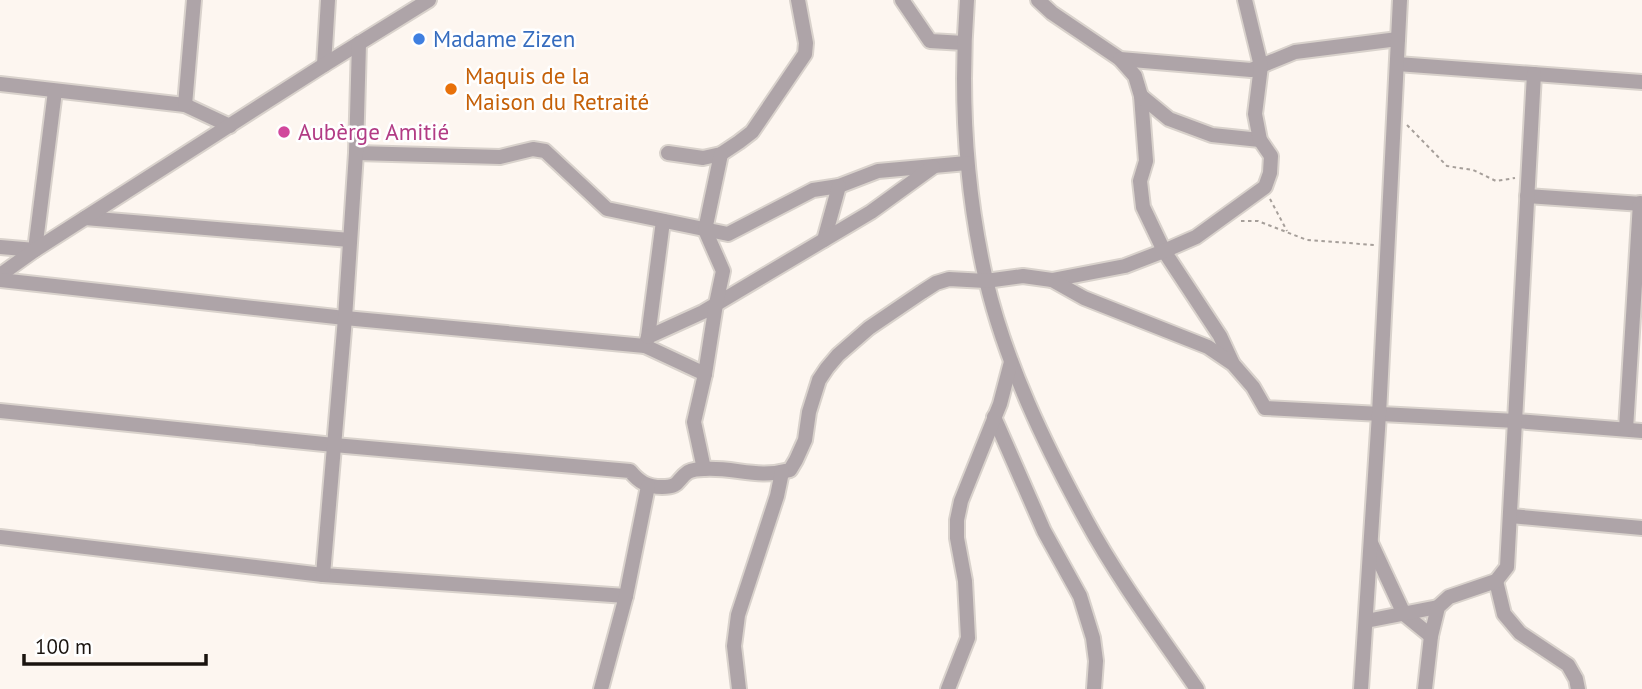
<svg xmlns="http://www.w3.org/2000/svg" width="1642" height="689" font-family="'PT Sans',sans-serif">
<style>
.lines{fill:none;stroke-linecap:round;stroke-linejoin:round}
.minor-casing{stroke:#d9d2cc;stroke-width:18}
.path{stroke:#a69f9a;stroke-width:2;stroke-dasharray:3.5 3.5;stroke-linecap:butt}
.minor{stroke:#aea4a8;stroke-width:14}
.shop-dot{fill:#3f7fe0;stroke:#fff;stroke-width:2.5}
.food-dot{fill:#e8710a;stroke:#fff;stroke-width:2.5}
.hotel-dot{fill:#d1479c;stroke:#fff;stroke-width:2.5}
.labels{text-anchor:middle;stroke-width:5;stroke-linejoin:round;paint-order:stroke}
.shop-label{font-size:23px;fill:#366cbe;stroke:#fff;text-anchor:start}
.food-label{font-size:23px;fill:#c56008;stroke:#fff;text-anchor:start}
.hotel-label{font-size:23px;fill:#b23c85;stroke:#fff;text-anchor:start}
</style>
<rect width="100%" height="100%" fill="#fdf6f0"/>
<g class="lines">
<defs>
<g id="minor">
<polyline points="902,0 930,41 964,43"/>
<path d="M967,0C960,94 965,188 986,280C1006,364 1045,445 1086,520C1118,579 1159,634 1197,689"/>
<polyline points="1038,0 1052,13 1120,59 1251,70 1295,52 1398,39"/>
<polyline points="1120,59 1135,76 1141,96 1146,161 1140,181 1143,207 1164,251 1220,336 1232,362"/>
<polyline points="1397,64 1642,82"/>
<polyline points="324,65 328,0"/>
<polyline points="0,84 185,105 230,126"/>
<polyline points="1141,96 1169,119 1212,135 1260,140"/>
<polyline points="185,105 194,0"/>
<polyline points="356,153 500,157 533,149 545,151 607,209 728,234 813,190 839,186 878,171 967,163"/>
<polyline points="668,153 703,158 721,154 739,142 752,132 805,54 806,43 798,0"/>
<polyline points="1527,196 1642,204"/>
<polyline points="85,218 350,240"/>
<polyline points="663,221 648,337 645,346 705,374"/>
<polyline points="824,240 839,186"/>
<polyline points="0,247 35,250 55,91"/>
<polyline points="0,275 35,250 324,65 429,0"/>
<polyline points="0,280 345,318 645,346"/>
<polyline points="1052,280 1125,266 1164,251 1196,237 1265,187 1270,173 1271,156 1260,140 1255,114 1261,66 1245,0"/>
<polyline points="648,337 703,312 871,212 933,167"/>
<path d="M0,411L334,445L630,471C639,482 647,487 662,487C681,487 676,480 688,472C692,470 700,469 704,469C735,467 757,479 790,470L796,460L805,440L809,412L819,380L827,368L838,355L869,328L922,292L936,283L949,279L986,281L1023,276L1052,280L1084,298L1208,347L1233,364L1253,387L1265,408L1516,421L1642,431"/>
<polyline points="994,417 1044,531 1080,596 1093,638 1096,661 1094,689"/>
<polyline points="1626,429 1640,203"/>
<polyline points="704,469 694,422 705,374 716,304 723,271 705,230 721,154"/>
<polyline points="1511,516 1642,528"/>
<polyline points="0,537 323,575 626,596"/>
<polyline points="1371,543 1404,614 1431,636"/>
<polyline points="323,575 345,318 356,153 359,43"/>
<polyline points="1496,581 1504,614 1520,633 1568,665 1576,679 1578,689"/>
<polyline points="1366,621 1438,607"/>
<polyline points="601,689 626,596 648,486"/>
<polyline points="739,689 734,646 738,615 777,496 782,472"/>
<polyline points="948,689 968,638 965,581 957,538 957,520 961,501 1000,404 1011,362"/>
<polyline points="1361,689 1379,414 1400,0"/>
<polyline points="1425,689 1431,636 1438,607 1449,597 1496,581 1507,567 1534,74"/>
</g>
</defs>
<use href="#minor" class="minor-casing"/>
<g class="path">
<polyline points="1407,125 1447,166 1473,170 1496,181 1515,178"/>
<polyline points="1270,199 1287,231"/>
<polyline points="1241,221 1258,221 1307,240 1375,245"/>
</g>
<use href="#minor" class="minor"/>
</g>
<circle class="shop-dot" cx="419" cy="39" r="7"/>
<circle class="food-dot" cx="451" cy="89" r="7"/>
<circle class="hotel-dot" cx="284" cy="132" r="7"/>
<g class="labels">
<g class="shop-label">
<text x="433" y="47">Madame Zizen</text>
</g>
<g class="food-label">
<text x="465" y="84">Maquis de la<tspan x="465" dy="26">Maison du Retraité</tspan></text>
</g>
<g class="hotel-label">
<text x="298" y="140">Aubèrge Amitié</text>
</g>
</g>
<path d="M24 654v10h182v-10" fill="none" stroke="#1a140f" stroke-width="3.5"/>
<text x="35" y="654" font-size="21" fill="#1a140f" stroke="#ffffff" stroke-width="5" paint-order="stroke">100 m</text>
</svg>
